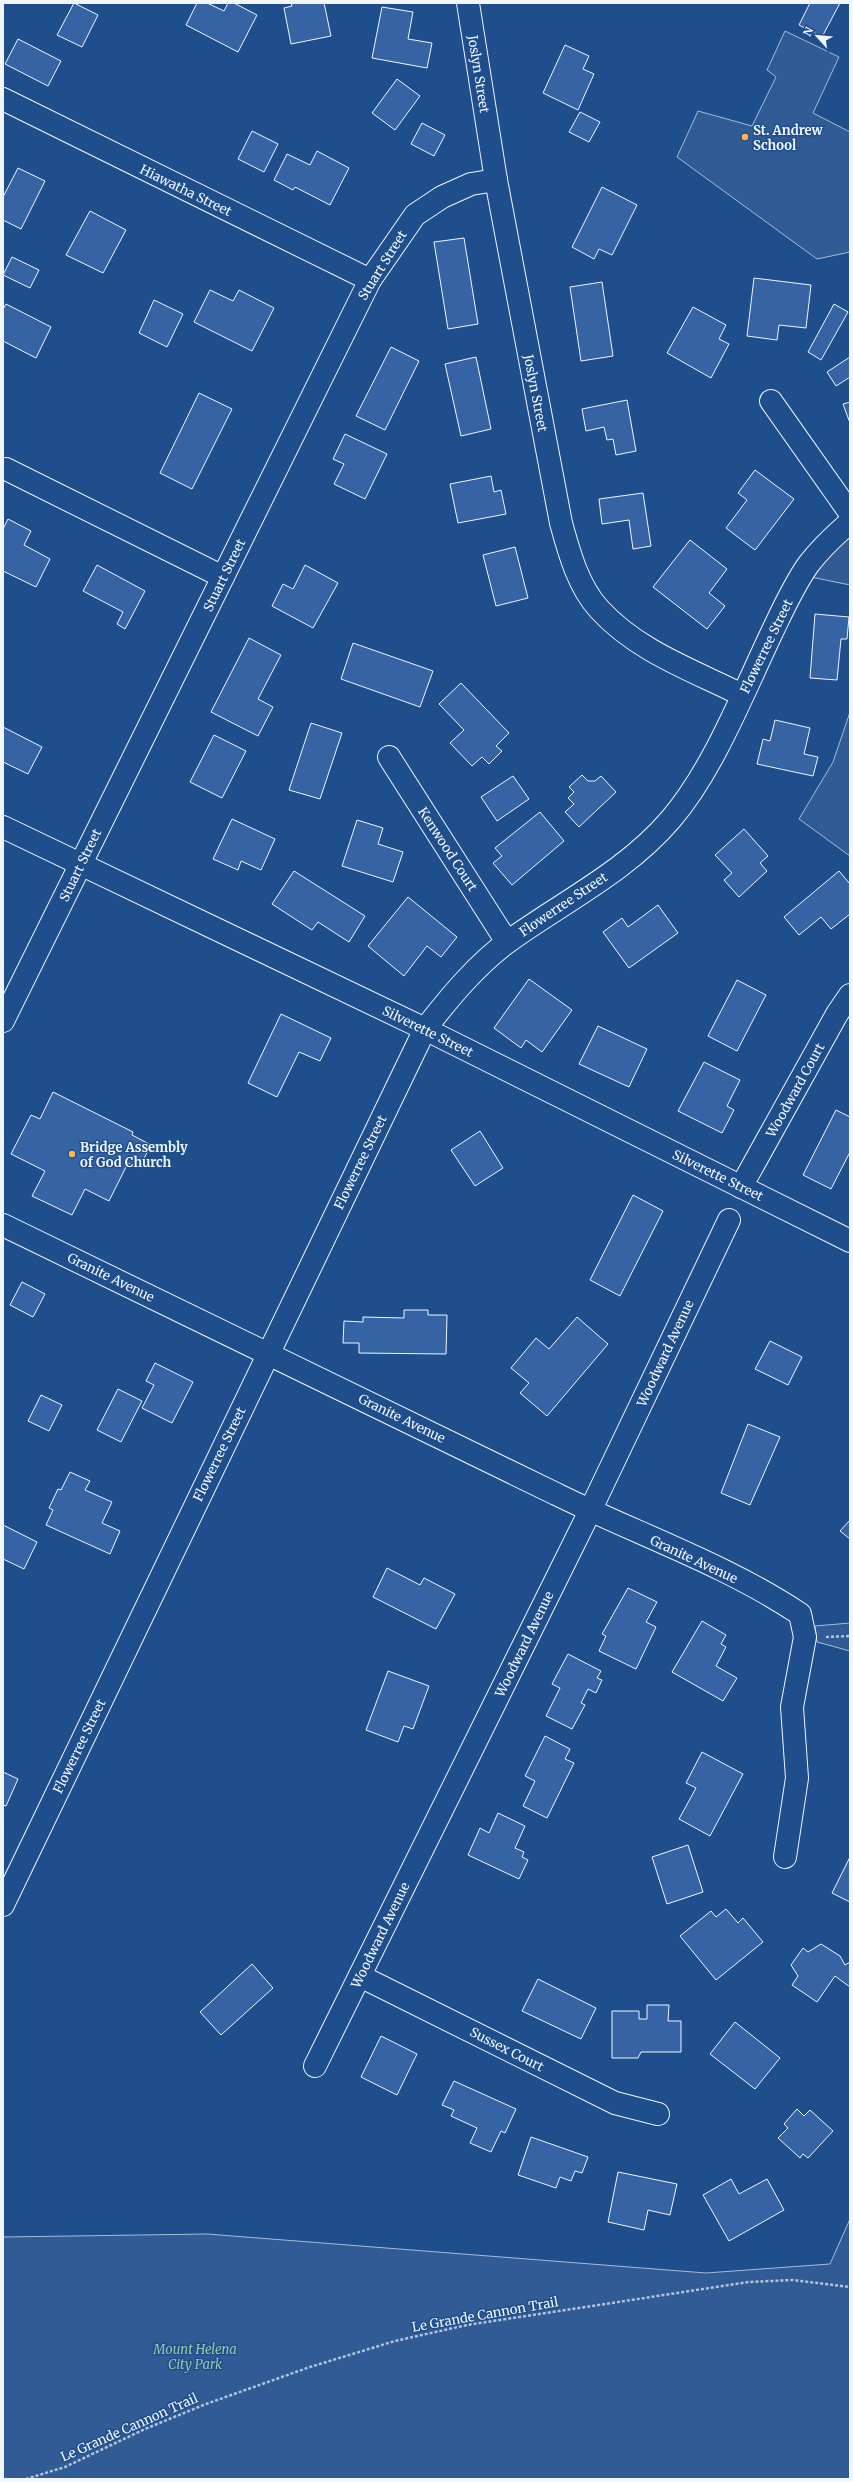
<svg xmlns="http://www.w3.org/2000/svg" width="853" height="2482" font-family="Merriweather,serif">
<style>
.green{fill:#305b95;stroke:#a8bbd7}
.building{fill:#3563a3;stroke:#f2f6ff}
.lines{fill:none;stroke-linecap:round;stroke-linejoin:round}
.minor-casing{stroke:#f2f6ff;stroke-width:24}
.path{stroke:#b3c4dc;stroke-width:2.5;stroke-dasharray:3 2;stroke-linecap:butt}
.minor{stroke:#1f4e8c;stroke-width:22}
.poi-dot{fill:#ffb74d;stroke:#1f4e8c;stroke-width:1.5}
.labels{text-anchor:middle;stroke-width:3;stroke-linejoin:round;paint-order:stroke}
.street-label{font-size:13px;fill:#f2f6ff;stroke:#1f4e8c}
.poi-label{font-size:13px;font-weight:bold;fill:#f2f6ff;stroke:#1f4e8c;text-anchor:start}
.park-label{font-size:13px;font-style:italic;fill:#97c8a6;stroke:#1f4e8c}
</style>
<rect width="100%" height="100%" fill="#1f4e8c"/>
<g class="green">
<polygon points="785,31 839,57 813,113 850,132 850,252 817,259 677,157 698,111 752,126 776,77 767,70"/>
<polygon points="850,537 850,585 811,577 840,543"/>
<polygon points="850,712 850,856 799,819 833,762"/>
<polygon points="850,1623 850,1651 817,1642 815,1626"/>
<polygon points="850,2219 850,2479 3,2479 3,2237 207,2234 706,2273 830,2264"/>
</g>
<g class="building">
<polygon points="74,3 98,15 82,47 57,35"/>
<polygon points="197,3 207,3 224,11 228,3 234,3 257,15 238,52 186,25"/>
<polygon points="291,3 324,3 331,36 291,44 284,8 292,6"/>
<polygon points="810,3 840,3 822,37 799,25"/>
<polygon points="382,7 413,12 408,39 432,43 427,68 372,58"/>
<polygon points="18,39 61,61 48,86 5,64"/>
<polygon points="565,45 589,56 583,69 594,74 578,110 543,93"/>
<polygon points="397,79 420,96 395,130 372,113"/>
<polygon points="580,112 600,122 589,142 569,132"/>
<polygon points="422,123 445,135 434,156 411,144"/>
<polygon points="252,131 278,144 264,172 238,159"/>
<polygon points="317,151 349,168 330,205 295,187 293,190 274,180 287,154 310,165"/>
<polygon points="18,168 45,181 21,229 3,220 3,197"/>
<polygon points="602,187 637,205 612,255 599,249 594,259 572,247"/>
<polygon points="90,211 126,230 103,273 66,255"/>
<polygon points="464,238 478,324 448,329 434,242"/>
<polygon points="12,257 39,270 30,288 3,275"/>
<polygon points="754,278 811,285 806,328 779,325 777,340 747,336"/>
<polygon points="602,282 613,356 581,361 570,287"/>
<polygon points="210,290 233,301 239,290 274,308 252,351 194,322"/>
<polygon points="154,300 183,314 167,347 139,333"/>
<polygon points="6,304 51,327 36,358 3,341 3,309"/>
<polygon points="834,304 848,312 821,360 808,352"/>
<polygon points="693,307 726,325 719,339 729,344 711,378 667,353"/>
<polygon points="391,347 419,361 385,430 356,416"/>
<polygon points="476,357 491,429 461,436 445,364"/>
<polygon points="850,357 850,377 836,386 827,372"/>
<polygon points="199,393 232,409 192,489 160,473"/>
<polygon points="627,400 636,451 616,455 613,439 607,440 604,427 586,431 582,409"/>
<polygon points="850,402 850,423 843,404"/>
<polygon points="345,434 387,454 365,499 334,484 344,464 333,459"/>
<polygon points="755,470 794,499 755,550 726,528 747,500 738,493"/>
<polygon points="491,476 494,492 501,490 506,514 458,523 450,484"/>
<polygon points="643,493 651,546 633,549 629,520 602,524 599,499"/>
<polygon points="8,519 31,531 24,545 50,559 36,587 3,571 3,529"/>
<polygon points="690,540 727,569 709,593 725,606 707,629 653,587"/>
<polygon points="515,547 528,598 496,606 483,555"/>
<polygon points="97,565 145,591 125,629 117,624 123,612 83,591"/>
<polygon points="305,565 338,583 313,628 272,606 283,584 293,589"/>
<polygon points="815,614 849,617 847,639 841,639 837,680 810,678"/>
<polygon points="249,638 281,655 258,699 273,707 258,736 211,712"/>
<polygon points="353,643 433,671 420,707 341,679"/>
<polygon points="461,683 509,733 496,746 502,751 489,764 482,757 472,766 450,743 464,730 439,704"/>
<polygon points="775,720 810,728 804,754 818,757 813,776 757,764 763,739 770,741"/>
<polygon points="311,723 342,733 320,799 289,790"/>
<polygon points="3,727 42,747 28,774 3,762"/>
<polygon points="214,735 246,751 222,798 190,782"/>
<polygon points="582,775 588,781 595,781 601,776 616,792 579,827 565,812 574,804 568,798 574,792 569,787"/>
<polygon points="513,776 529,799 497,821 481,797"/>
<polygon points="540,812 564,841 512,885 493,863 502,856 495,848"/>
<polygon points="232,819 275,839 261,870 241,861 238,870 213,859"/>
<polygon points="357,820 383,828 378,844 403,852 393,882 342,866"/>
<polygon points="744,829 768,856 760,863 767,871 739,897 724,880 732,873 715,855"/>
<polygon points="294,871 365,916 349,942 318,922 312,930 272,904"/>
<polygon points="839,871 850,884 850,914 831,929 821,917 799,935 784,917"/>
<polygon points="408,897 457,937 441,957 427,946 404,976 368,946"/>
<polygon points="658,905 678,933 629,968 603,932 622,918 628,927"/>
<polygon points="529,979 572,1010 542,1052 526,1040 521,1048 494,1028"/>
<polygon points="737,980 766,995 737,1051 708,1036"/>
<polygon points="281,1014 331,1038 320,1061 299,1052 277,1097 248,1083"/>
<polygon points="598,1026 647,1049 629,1087 579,1064"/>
<polygon points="704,1062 740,1080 727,1106 734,1110 722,1133 678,1111"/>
<polygon points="53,1092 133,1132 132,1135 151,1145 139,1168 128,1163 109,1201 85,1189 72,1215 32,1196 45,1171 11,1154 31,1115 40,1119"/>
<polygon points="836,1110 850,1117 850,1152 831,1189 803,1175"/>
<polygon points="480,1131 503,1168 475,1186 451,1150"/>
<polygon points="633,1195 663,1211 620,1296 590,1280"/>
<polygon points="22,1282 45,1294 33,1317 10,1305"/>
<polygon points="404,1310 428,1310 428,1315 447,1315 446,1354 359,1353 359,1343 343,1343 344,1321 363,1322 363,1317 404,1318"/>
<polygon points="577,1317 608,1344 547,1416 520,1393 529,1383 511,1368 536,1338 549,1349"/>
<polygon points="770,1341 802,1357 788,1385 755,1369"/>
<polygon points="155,1363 193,1382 172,1423 142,1408 154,1385 146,1381"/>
<polygon points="118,1389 142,1401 121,1442 97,1430"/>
<polygon points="41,1395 62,1405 49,1431 28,1421"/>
<polygon points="748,1424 780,1437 750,1505 721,1493"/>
<polygon points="70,1472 90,1481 85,1490 112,1502 102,1523 120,1531 110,1554 46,1525 53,1510 49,1508 58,1489 61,1490"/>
<polygon points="850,1520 850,1539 840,1531"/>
<polygon points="3,1525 37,1542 24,1569 3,1559"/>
<polygon points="387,1568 420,1585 424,1578 455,1594 436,1629 373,1597"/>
<polygon points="628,1588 657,1602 646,1622 656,1627 636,1669 599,1651 606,1636 602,1634"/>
<polygon points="702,1621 726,1635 721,1644 726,1647 716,1666 737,1678 723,1701 672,1672"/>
<polygon points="568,1654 601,1671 597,1678 602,1680 596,1693 588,1689 581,1703 585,1705 572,1729 546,1716 560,1688 552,1684"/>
<polygon points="388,1671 429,1686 413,1729 404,1726 398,1742 366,1730"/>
<polygon points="545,1736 570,1749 565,1759 574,1763 547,1818 523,1806 535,1781 525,1776"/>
<polygon points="702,1752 743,1774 710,1836 679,1819 696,1788 686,1783"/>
<polygon points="3,1772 18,1779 6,1806 3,1805"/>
<polygon points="498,1813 525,1826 515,1848 524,1852 522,1857 528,1860 519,1879 468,1855 480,1828 489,1833"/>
<polygon points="688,1845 703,1892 667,1904 652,1857"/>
<polygon points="850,1857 850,1902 832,1893"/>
<polygon points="726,1909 738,1923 743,1918 763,1942 716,1980 680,1936 711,1911 716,1917"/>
<polygon points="821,1944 840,1956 845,1965 850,1962 850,1987 835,1976 817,2002 792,1985 798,1976 791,1965 803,1948 808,1952"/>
<polygon points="252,1964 273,1988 221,2035 200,2012"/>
<polygon points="538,1979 596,2008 581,2039 522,2011"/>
<polygon points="647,2005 669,2005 668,2021 681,2021 681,2052 641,2052 638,2058 612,2058 612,2011 639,2011 639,2019 647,2019"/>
<polygon points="735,2022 780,2058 755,2089 710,2054"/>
<polygon points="381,2036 417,2054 397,2095 361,2077"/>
<polygon points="454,2081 516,2109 505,2133 501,2131 491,2152 470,2143 477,2128 451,2116 454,2110 442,2105"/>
<polygon points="797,2109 804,2116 810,2110 833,2131 808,2158 803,2154 800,2158 778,2138 788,2128 784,2124"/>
<polygon points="531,2137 588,2157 582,2173 575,2171 571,2181 560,2177 556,2188 518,2175"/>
<polygon points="618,2172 677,2184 670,2215 648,2210 644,2230 608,2222"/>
<polygon points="731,2179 739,2194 767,2179 784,2210 729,2241 703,2195"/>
</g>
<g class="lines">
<defs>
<g id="minor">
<path d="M468,3L496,180L561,523C569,552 578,586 599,609C637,651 692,670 742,695"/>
<polyline points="3,99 370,280"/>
<polyline points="771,401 850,513"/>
<polyline points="6,469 223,577"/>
<polyline points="389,757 507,942"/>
<polyline points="3,827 425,1029 850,1241"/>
<polyline points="3,1021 370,280 415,215 442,197 471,184 496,180"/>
<polyline points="741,1187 837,1014 850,995"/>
<path d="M3,1225C188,1314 372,1404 556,1494C637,1534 725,1564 800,1614L805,1637L792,1707L797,1778L785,1857"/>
<path d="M3,1905L425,1029C449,998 477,964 509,941C563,902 627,871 671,819C714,769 745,688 774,628C784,607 794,585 808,565C820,549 835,535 850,522"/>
<polyline points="360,1976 615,2103 658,2114"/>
<polyline points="315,2066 590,1511 729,1220"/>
</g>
</defs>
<use href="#minor" class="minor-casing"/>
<g class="path">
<polyline points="826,1637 850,1636"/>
<polyline points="26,2479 65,2467 145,2429 206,2404 310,2367 395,2341 467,2325 749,2282 793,2280 850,2287"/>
</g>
<use href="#minor" class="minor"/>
</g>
<g class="poi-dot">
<circle cx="745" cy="137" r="4"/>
<circle cx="72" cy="1154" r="4"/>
</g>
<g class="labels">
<g class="street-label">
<text transform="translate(479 74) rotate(81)" y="5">Joslyn Street</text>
<text transform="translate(186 190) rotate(26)" y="5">Hiawatha Street</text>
<text transform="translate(382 265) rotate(-58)" y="5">Stuart Street</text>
<text transform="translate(536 393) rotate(79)" y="5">Joslyn Street</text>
<text transform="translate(224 575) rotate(-64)" y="5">Stuart Street</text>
<text transform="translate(766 646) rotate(-64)" y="5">Flowerree Street</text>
<text transform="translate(448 849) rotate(57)" y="5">Kenwood Court</text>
<text transform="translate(80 865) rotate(-64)" y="5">Stuart Street</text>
<text transform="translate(563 904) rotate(-34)" y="5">Flowerree Street</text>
<text transform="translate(428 1031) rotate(26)" y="5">Silverette Street</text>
<text transform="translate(795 1090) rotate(-61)" y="5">Woodward Court</text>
<text transform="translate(360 1162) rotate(-64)" y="5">Flowerree Street</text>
<text transform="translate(718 1175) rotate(26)" y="5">Silverette Street</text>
<text transform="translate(111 1277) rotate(26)" y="5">Granite Avenue</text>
<text transform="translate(665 1353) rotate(-65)" y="5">Woodward Avenue</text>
<text transform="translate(402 1418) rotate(26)" y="5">Granite Avenue</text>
<text transform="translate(219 1454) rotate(-64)" y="5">Flowerree Street</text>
<text transform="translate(694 1559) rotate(25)" y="5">Granite Avenue</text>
<text transform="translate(524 1644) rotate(-64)" y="5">Woodward Avenue</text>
<text transform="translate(79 1746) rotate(-64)" y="5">Flowerree Street</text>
<text transform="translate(380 1935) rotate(-64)" y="5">Woodward Avenue</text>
<text transform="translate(507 2049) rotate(27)" y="5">Sussex Court</text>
<text transform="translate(485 2314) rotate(-10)" y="5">Le Grande Cannon Trail</text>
<text transform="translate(129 2427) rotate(-24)" y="5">Le Grande Cannon Trail</text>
</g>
<g class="poi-label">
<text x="753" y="135">St. Andrew<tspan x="753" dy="15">School</tspan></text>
<text x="80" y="1152">Bridge Assembly<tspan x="80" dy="15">of God Church</tspan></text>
</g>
<g class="park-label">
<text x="195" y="2354">Mount Helena<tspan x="195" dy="15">City Park</tspan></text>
</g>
</g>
<rect width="853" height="2482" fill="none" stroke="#f2f6ff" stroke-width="8"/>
<g transform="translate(817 36) rotate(297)" stroke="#1f4e8c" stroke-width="3" paint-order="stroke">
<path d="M0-3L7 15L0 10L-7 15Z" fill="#f2f6ff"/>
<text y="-6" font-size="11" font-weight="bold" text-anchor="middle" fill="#f2f6ff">N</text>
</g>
</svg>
